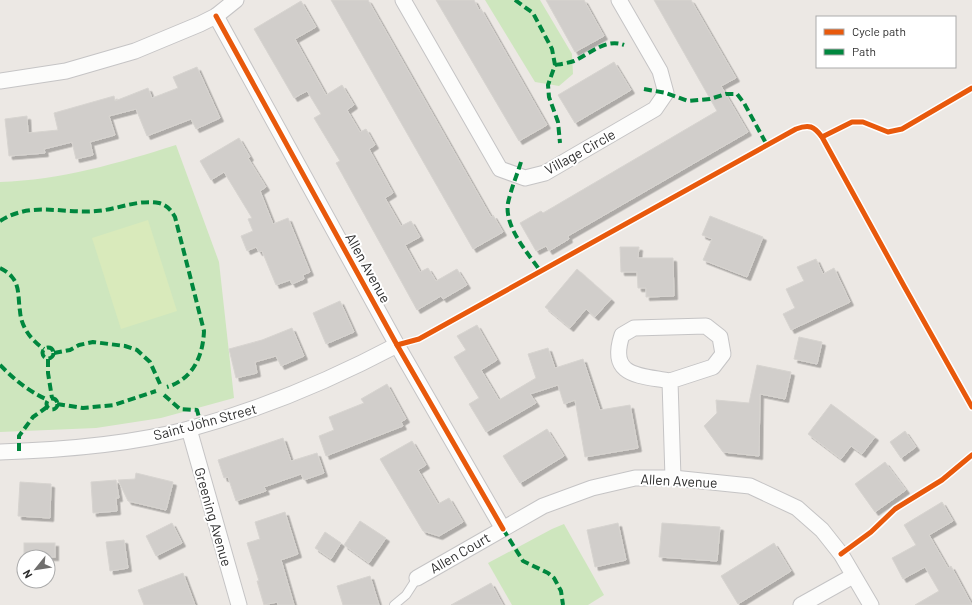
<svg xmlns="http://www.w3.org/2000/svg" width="972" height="605" font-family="Barlow,sans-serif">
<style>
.green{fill:#cee6be}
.pitch{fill:#d9eabb}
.building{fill:#d1cecb;stroke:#d7d4d0;filter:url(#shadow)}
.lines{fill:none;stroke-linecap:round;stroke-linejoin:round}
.lane-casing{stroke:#c5c4c5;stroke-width:10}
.street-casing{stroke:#c5c4c5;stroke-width:17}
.lane{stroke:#fcfcfb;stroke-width:8}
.street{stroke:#fcfcfb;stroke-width:15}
.quiet{stroke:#00873e;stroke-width:4;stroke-dasharray:8 4;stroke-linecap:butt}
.cycleway-casing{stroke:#fff;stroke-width:8}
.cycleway{stroke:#e8590c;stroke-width:5}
.labels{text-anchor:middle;stroke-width:4;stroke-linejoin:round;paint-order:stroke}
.street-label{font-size:14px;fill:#2e2e2e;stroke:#fff}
</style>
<defs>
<filter id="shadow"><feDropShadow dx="3.5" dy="3.5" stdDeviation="0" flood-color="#0004"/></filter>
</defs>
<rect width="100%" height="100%" fill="#ece8e4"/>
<g class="green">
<polygon points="485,0 540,0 572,54 573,74 559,86 535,82"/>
<path d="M176,145L219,262L234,398L161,418L96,428L0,432V182C61,180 119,163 176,145Z"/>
<polygon points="564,524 604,595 588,605 512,605 488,563 552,529"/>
</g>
<polygon class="pitch" points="148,220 177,311 121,329 92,238"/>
<g class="building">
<polygon points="331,0 368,0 491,217 493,215 503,232 473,249"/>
<polygon points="436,0 474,0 479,10 481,9 547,125 519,141"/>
<polygon points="546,0 584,0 604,36 575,52"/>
<polygon points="654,0 691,0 736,78 721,86 748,132 568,236 569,239 549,251 546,246 536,251 520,223 541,211 543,213 717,111"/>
<polygon points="301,1 316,27 295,39 326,95 342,85 354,105 347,110 360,132 366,129 375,145 369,149 393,193 385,198 401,226 411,221 420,237 405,245 420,272 428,268 436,281 457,269 467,285 443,299 441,296 417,310 336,163 340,161 314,118 321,114 307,91 294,98 254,29"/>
<polygon points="614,62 631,90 575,123 558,95"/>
<polygon points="197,67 220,118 196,129 191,119 147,136 136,109 109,116 115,135 90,142 93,155 76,159 72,142 44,149 45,153 9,156 5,119 27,116 28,133 58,130 54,113 114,96 115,101 148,88 152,98 178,88 173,77"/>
<polygon points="239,138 250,157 248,158 266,187 260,191 273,224 288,218 310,272 303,275 304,279 292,284 290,280 276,285 262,251 259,252 256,247 247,251 241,236 253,231 248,219 252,218 224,172 211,180 200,161"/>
<polygon points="710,216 763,237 747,277 703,260 712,239 702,235"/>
<polygon points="620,247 639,247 638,258 673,258 674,296 646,297 646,288 638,288 637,272 621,272"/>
<polygon points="816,259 823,274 834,268 850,302 791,330 783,314 795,308 786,289 804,281 797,267"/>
<polygon points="577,269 611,299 595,317 586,309 570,328 545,307"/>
<polygon points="340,301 354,332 326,344 313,313"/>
<polygon points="477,325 497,360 481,370 499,400 536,378 528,354 548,348 555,368 583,359 600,410 630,405 638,448 585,457 575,400 564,404 558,385 530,394 536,403 486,432 469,404 479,398 454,357 466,350 457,336"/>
<polygon points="292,328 304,356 281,366 276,356 255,362 257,373 236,378 229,349 262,340"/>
<polygon points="799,337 822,342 817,364 794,359"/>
<polygon points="757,365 791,372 785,399 760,394 759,456 723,452 704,426 717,413 716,400 749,403"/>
<polygon points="387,384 406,419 401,422 403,426 326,456 319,436 334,430 329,417 364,403 361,399"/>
<polygon points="831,404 875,437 862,454 851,446 841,459 808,434"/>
<polygon points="547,429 564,456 520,483 503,456"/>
<polygon points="905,431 916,447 901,458 890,442"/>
<polygon points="283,438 291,461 317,453 324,473 304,480 301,474 264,487 266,491 236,501 228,477 224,478 218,460"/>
<polygon points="412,441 426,465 418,470 438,504 449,498 463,522 439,536 423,531 380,459"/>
<polygon points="885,462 906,490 875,512 855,484"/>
<polygon points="136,473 173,482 166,510 128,501 118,480 135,479"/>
<polygon points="116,480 119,498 116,498 117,511 93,513 91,482"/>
<polygon points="20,482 51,484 50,518 18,516"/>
<polygon points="942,502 953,521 929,535 948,568 951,566 972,605 915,605 939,591 925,567 903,579 892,558 916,545 904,525"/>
<polygon points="285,512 298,554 281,560 294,605 278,605 277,602 264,605 257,581 259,581 247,543 260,539 255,522"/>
<polygon points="360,521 386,538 369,563 344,545"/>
<polygon points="172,523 182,543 156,556 146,536"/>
<polygon points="618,523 626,560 595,567 587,530"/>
<polygon points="662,523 720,527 717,561 659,557"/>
<polygon points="325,532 341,543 331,559 315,548"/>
<polygon points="124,540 128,568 110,571 106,542"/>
<rect x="24" y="543" width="31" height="14"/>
<polygon points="774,543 791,571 738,604 721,576"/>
<polygon points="183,573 195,605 144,605 138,590"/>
<polygon points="370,576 379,605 343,605 337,586"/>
<polygon points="491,583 503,605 451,605"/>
</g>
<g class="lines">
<defs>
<polyline id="lane" points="394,605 406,595 417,578"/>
<g id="street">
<polyline points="403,0 500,169 525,178 545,173 655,109 666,93 660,71 619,0"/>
<polyline points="216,16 397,345 503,529"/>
<polyline points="0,81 66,71 135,51 200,24 216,16 236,0"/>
<path d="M670,381C639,375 608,377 622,335L634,328L706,326L720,337L723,354L713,367L670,381L673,478"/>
<polyline points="189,429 239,605"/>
<path d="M0,452C63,450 128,445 189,429C262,409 331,380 397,345"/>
<polyline points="417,578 543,506 592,488 635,478 673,478 750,486 797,508 822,530 841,554 871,605"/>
<polyline points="801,605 853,576"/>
</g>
</defs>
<use href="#lane" class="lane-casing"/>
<use href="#street" class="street-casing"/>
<use href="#lane" class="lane"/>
<use href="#street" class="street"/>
<g class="quiet">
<polyline points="515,0 533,13 552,49 555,65 548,85 549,97 558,122 560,143"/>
<path d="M555,65C561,64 568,63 574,61C590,54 605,38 624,45"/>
<polyline points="644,89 666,93 688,101 710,99 726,94 737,94 744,103 767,145"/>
<path d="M521,162C517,175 511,189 508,203C504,227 528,253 541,272"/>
<path d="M0,221C31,201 63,214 96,211C117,210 137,199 159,203C167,205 171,210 175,217L204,331C203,356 193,379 167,387"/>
<path d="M0,268C4,270 9,273 12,277C20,286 18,300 20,311C21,327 31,340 44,349"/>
<circle cx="48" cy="353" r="5.5"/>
<polyline points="54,353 70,350 79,345 93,342 125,346 137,350 150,362 160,384"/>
<polyline points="48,359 48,373 52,398"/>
<path d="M0,365C15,380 28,391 48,400"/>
<polyline points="164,395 180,409 197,410 201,425"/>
<circle cx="52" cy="404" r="5.5"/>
<polyline points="57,404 83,408 114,405 156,391"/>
<polyline points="19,451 19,436 33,417 47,407"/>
<polyline points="503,529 523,561 548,573 554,578 561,591 563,605"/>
</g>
<defs>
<g id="cycleway">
<polyline points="216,16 397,345 503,529"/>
<polyline points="822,137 852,122 863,122 888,132 902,129 972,88"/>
<path d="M397,345L419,339L796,129C809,124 814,126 822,137L904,286L972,407"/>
<polyline points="841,554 871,532 895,509 942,480 972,455"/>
</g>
</defs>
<use href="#cycleway" class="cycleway-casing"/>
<use href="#cycleway" class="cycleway"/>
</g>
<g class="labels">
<g class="street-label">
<text transform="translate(580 152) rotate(-29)" y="5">Village Circle</text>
<text transform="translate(368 268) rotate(61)" y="5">Allen Avenue</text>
<text transform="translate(205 422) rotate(-15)" y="5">Saint John Street</text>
<text transform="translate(679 481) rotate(3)" y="5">Allen Avenue</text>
<text transform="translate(213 517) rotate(74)" y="5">Greening Avenue</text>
<text transform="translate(460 553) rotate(-30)" y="5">Allen Court</text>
</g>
</g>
<rect x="816" y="16" width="140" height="52" fill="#ffffff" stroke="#ababab"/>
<rect x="824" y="29" width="20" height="6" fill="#e8590c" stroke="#ababab"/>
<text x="852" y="36" font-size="12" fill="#2e2e2e">Cycle path</text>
<rect x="824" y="49" width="20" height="6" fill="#00873e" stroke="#ababab"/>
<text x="852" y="56" font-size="12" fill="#2e2e2e">Path</text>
<g transform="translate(36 569) rotate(240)"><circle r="19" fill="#ffffff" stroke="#ababab"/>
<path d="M0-3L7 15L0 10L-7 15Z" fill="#706f6e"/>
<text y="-6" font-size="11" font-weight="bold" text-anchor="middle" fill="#2e2e2e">N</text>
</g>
</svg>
